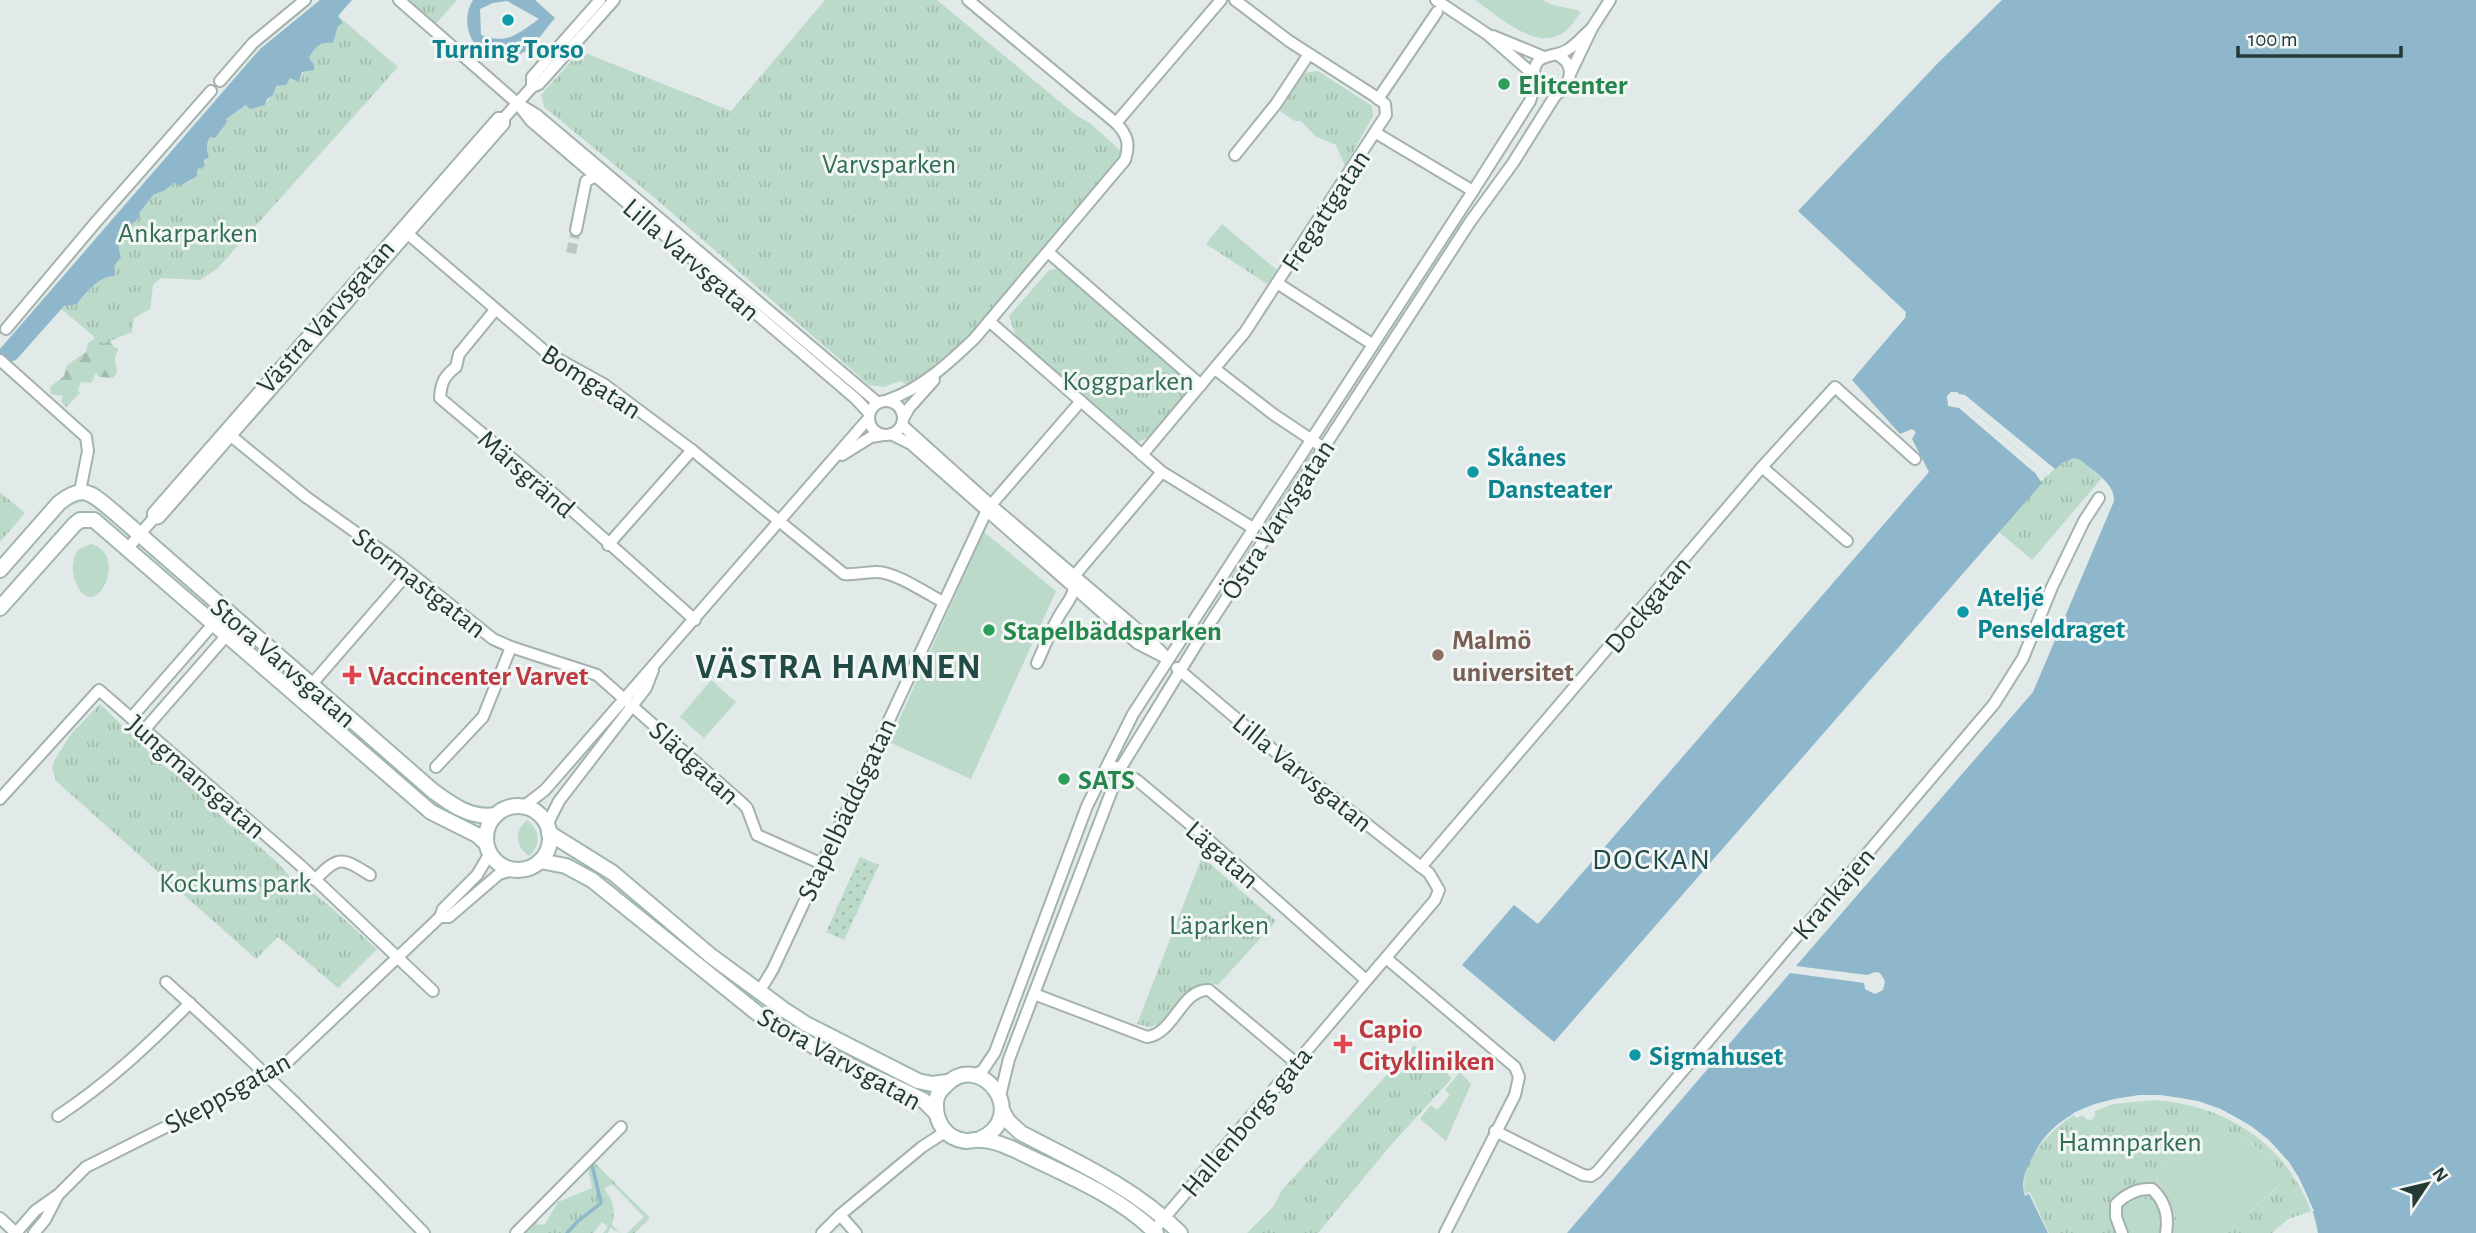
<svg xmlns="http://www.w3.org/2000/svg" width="2476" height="1233" font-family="'Alegreya Sans',sans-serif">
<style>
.grass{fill:#bcdac9}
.forest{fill:url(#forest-firs)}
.park{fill:url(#park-tufts);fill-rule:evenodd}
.garden{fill:url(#garden-dots)}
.water{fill:#8eb7cb;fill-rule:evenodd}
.pier{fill:#e1eae8}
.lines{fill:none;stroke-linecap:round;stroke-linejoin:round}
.stream{stroke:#8eb7cb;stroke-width:3.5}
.street-tunnel{stroke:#bbc7c5;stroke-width:10;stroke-dasharray:10 5;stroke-linecap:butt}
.street-casing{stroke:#a4b2af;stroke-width:14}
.secondary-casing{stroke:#a1b5b1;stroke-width:18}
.street{stroke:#fff;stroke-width:10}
.secondary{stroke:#fff;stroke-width:14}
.culture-dot{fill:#0f9aa8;stroke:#f2f7f5;stroke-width:2.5}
.leisure-dot{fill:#2e9e5b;stroke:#f2f7f5;stroke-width:2.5}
.education-dot{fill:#8d6e63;stroke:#f2f7f5;stroke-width:2.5}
.health-dot{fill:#e0444e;stroke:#f2f7f5;stroke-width:2.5}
.labels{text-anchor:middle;stroke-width:6;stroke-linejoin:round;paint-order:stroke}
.culture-label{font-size:28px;font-weight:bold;fill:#0d838f;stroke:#f2f7f5;text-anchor:start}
.leisure-label{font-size:28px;font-weight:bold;fill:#27864d;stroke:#f2f7f5;text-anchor:start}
.park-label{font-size:28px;fill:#316d52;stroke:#f2f7f5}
.street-label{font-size:28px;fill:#233a37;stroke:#f2f7f5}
.education-label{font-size:28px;font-weight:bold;fill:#785e54;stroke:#f2f7f5;text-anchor:start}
.health-label{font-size:28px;font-weight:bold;fill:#be3a42;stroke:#f2f7f5;text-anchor:start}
.neighbourhood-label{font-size:30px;letter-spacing:2px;fill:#214a47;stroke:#f2f7f5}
.district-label{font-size:35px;font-weight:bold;letter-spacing:2px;fill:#214a47;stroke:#f2f7f5}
</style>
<defs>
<pattern id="forest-firs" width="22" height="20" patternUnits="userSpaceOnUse" patternTransform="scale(1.75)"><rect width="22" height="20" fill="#bcdac9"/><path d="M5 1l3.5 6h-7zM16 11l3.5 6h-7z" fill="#a1bcad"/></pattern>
<pattern id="park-tufts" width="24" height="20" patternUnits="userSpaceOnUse" patternTransform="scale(1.75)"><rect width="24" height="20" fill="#bcdac9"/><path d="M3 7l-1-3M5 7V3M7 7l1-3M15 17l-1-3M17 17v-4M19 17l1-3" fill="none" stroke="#a1bcad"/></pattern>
<pattern id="garden-dots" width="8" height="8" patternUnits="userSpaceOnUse" patternTransform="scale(1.75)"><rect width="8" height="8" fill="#bcdac9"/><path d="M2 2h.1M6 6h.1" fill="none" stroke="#a1bcad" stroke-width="1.8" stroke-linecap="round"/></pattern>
</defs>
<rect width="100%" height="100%" fill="#e1eae8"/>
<g class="grass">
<path d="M1475,0H1543C1554,8 1568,6 1581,12C1576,18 1572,25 1567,30C1538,55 1499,16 1475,0Z"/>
<polygon points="984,532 1056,591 971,779 889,742"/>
<path d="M91,544C132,555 92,630 75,580C71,569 72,559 79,549Z"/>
<polygon points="711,680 736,702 704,738 680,717"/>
<path d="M527,820C540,830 542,844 529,856C515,846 514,831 527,820Z"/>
<polygon points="1460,1072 1471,1084 1446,1141 1420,1119 1431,1105 1437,1110 1450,1095 1445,1090"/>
<path d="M2229,1132C2244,1132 2282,1167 2286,1182C2287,1186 2286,1189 2285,1193L2278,1186L2225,1233H2187L2173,1213L2156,1177L2163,1174L2160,1166Z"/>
<path d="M2145,1198C2160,1203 2163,1219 2160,1233H2123L2117,1219L2120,1208L2136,1199Z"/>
</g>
<path class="forest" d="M107,335L114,347L118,348C118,352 114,357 115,361C116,369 120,370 113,378L99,377L96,373L91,383L81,382L78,390L80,393L66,407L61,401L63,396L51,394L50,387L64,376L67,365L86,352L88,343L94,339L95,336Z"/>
<g class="park">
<polygon points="399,0 457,0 431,29"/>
<polygon points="825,0 937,0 1077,116 1090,123 1122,152 1114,168 963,344 943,362 908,385 900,381 884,387 869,385 656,199 544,107 541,95 580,51 731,111"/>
<path d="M338,16L398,67L217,269L200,280L161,278L153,285L150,309L134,318L132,332L103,344L61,309L68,304L78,303C86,293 101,276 114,276L113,266L121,257C120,256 117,247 117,246C116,238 147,202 155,193L164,191L174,183L180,186L191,180L198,168L206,164C203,157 207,143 210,136L215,137L225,119L247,105H265L274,92V87L285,85L290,78L300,81L309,58L318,43H333L338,26L343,23Z"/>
<polygon points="1318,71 1372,106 1373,116 1345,166 1336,145 1315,136 1301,121 1295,121 1280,111 1304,73"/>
<polygon points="1222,224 1277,270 1267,284 1206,244"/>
<polygon points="1062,268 1189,377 1192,390 1150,437 1136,443 1016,336 1009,316 1049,270"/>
<path d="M2074,458L2080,460L2102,478L2032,560L1999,532C2015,513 2051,462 2074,458Z"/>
<polygon points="0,492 25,513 0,542"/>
<path d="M100,704L164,766L184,779L230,825L244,833L279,864L295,883C309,884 363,937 377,949L338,988L278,937L256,959L56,781L52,768L54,761L71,734Z"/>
<path d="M1202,857L1276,921L1218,985C1194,976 1174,1008 1161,1024L1150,1027L1137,1024Z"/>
<polygon points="1414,1045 1452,1078 1391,1145 1318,1233 1247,1233 1273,1207 1282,1190"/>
<path d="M2156,1100C2226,1106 2286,1143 2311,1211L2288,1219L2272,1233H2225L2279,1186L2285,1193C2286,1189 2287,1186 2286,1182C2282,1166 2244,1132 2229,1132L2160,1166L2163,1174L2156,1178L2173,1213L2187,1233H2160C2167,1202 2145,1188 2120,1208L2123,1233H2049L2030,1192L2025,1194C2018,1163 2050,1130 2074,1115L2076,1118L2083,1115L2086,1119L2091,1120L2095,1116V1111L2113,1104Z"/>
<path d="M594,1162L650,1218L635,1233H627L644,1217L612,1184L604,1189C614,1201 616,1210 612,1225L621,1233L610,1228L608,1233H603L608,1227L602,1222L593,1233H523ZM588,1170L592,1188L558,1202L545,1224L537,1225V1221Z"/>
</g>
<polygon class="garden" points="860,857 879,865 844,940 826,932"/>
<g class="water">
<path d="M320,0H352L338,16L343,23L338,26L333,43C319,42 316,46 309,58L314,65V70L302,72L299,82L290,78L286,85L276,86L273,95L267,99L265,105L250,109L246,105L226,119L227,122L215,138L210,137C206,144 206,150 209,157L204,160L205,166L197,169V176L180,186L174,183L164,191L154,194L139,213L140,216C127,230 113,237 121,257L114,266L115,276C101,275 85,293 77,304L64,306L16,360L9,362L0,354V349L260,49Z"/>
<path d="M473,0H535L555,18C544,31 532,50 516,56C481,69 455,29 473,0ZM507,1L539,19C517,34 508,45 481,35L480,9L493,3Z"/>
<path d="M2002,0H2476V1233H2318C2301,1132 2199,1076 2103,1102C2073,1110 2047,1127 2033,1156C2026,1169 2020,1182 2025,1196L2029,1194L2048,1233H1567L1790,973L1864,983L1865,989L1875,994L1883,990L1885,981L1880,973L1875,972L1867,975L1796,966L2033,692L2114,501C2115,483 2093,471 2080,460L2074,458L2062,463L2048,476L1963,403V397L1957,392H1951L1947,396L1948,406L1959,408L2035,473L2042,483L1554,1042L1462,965L1514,905L1538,924L1929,472L1912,439L1916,432L1912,429L1900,434L1852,380L1905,318L1906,312L1798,211L1936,65Z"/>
</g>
<g class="pier">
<polygon points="1960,394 1965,395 2055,469 2048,476 1963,403"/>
<polygon points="2139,1095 2161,1095 2198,1101 2221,1109 2251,1126 2269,1140 2289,1162 2299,1178 2314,1211 2311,1211 2305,1194 2279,1155 2249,1129 2220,1112 2185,1102 2139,1099 2087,1108 2075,1116 2073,1113 2095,1104 2115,1099"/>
</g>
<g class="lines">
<polyline class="stream" points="567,1233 577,1222 601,1203 592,1165"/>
<polyline class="street-tunnel" points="571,253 576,230"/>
<defs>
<g id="street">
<polyline points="399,0 517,103 537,115 877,402"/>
<polyline points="968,0 1116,123"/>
<polyline points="1436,0 1487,34 1534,75"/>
<polyline points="1493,36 1544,57"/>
<path d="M1557,55C1580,65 1570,95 1546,90C1539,86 1534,81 1534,73C1535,52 1555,58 1567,50C1576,45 1584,35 1592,28"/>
<polyline points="1571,72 1592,28 1610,0"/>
<polyline points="220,81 253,43 305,0"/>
<polyline points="532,87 532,77 600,0"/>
<polyline points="1378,99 1437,12"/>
<polyline points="521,108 531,121 856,399 869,413"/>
<polyline points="1376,133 1473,191"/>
<polyline points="1235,155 1276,104 1309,54"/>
<polyline points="576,230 586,181 596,176"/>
<path d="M408,234L547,353L605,385L692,450L844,574C856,575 866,572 877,572C895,572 926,593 943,602"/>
<polyline points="1048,252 1201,385"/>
<polyline points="1277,283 1372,344"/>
<path d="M495,310L459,354L456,367C444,376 441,383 440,398L546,487L695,620"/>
<polyline points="989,321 1162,472 1253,528"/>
<polyline points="6,329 96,222 211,91"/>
<polyline points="0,360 86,437 88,451 80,491"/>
<polyline points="1215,369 1273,414 1324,448"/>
<path d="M888,400C921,389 950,362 975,338L1125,160C1130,145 1128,135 1116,123L1221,0"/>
<circle cx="886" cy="418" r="17"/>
<polyline points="903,419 909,408 934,380"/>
<polyline points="891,434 911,444 1137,643 1168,659 1149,639 991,505 902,425"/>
<polyline points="231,436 306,497 393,559 493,639 511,647 597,675 742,803 747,808 757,835 820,863"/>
<polyline points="842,455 871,437 883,435"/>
<polyline points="1142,455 1245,332 1386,115 1385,104 1373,95 1289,41 1235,0"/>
<polyline points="1762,467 1835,387 1915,459"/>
<polyline points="991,505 1081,401"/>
<polyline points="153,519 153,513 498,118 504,118"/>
<polyline points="608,545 692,450"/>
<polyline points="128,548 153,519 159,518 504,124 504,118 532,87 539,84 614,0"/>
<path d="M1037,663C1044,648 1050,631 1059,616C1069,599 1075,597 1075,575L1162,472"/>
<polyline points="311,685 409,572"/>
<polyline points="131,718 214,623"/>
<polyline points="145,729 227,635"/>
<polyline points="436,767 483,717 511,647"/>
<polyline points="1116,767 1138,781 1205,837 1366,980"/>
<polyline points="0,799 99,690 300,865 433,991"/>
<polyline points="523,807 545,790 868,419"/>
<polyline points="547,825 559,801 646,688 653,670"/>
<polyline points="1421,867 1762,467 1847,541"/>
<path d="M315,880C339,854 343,858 370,875"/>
<polyline points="440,917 449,917 499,874 513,870"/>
<polyline points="1386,958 1515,1067 1519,1077 1515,1095 1445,1233"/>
<path d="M166,982C255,1062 341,1146 424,1233"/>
<polyline points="759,992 773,969 986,512"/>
<path d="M1034,994L1147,1037C1175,1033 1181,989 1209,990L1296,1063"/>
<polyline points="975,1075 983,1070 995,1052 1087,806 1133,714 1473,191 1530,101 1536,82"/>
<polyline points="1000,1096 1009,1059 1120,769 1196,645 1470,222 1513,163 1555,96 1564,88"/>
<path d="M58,1116C108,1083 147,1046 190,1003"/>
<polyline points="1495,1131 1583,1175 1591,1176 1597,1172 1994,704 2023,658 2052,587 2084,521 2099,498"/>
<polyline points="840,1215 856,1233"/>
<polyline points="0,1218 16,1233 35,1211 59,1194 86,1167 279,1070 440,917 443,909 477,875 490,853"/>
<polyline points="1154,1230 1435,900 1439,890 1429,873 1421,867 1278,754 1177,668"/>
<polyline points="34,1233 45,1220 57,1197"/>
<polyline points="516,1233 621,1127"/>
<polyline points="822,1233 840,1215 922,1147 945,1132"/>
<path d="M2122,1233L2116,1217V1204C2126,1194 2138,1188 2152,1189C2165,1201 2169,1216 2166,1233"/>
</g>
<g id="secondary">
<path d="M0,570L59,503C84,483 92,494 114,512L433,791C452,805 471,819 496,815"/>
<polyline points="0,608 74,525 80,520 94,520 431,812 477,835 486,843"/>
<circle cx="518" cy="838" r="32"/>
<polyline points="549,833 613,873 711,956 783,1009 806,1024 918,1081 932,1084 948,1082"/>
<polyline points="540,861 566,866 592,880 762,1017 838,1060 923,1100 936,1113"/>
<path d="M1002,1110L1008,1121L1021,1133C1077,1162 1135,1188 1180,1233"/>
<path d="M980,1139C1031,1116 981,1049 946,1085C940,1090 936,1096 936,1103C935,1122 946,1139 966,1141C971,1141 976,1139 982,1140C993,1140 1003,1145 1013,1149C1061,1173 1117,1194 1156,1233"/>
</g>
</defs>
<use href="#street" class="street-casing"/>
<use href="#secondary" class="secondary-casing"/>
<use href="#street" class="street"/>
<use href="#secondary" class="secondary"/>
</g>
<g class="culture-dot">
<circle cx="508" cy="20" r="7"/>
<circle cx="1473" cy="472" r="7"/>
<circle cx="1963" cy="612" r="7"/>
<circle cx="1635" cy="1055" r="7"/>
</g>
<g class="leisure-dot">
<circle cx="1504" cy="84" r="7"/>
<circle cx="989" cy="630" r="7"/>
<circle cx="1064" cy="779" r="7"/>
</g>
<circle class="education-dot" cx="1438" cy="655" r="7"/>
<g class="health-dot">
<path d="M348.5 664.5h7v7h7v7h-7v7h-7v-7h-7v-7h7z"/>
<path d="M1339.5 1033.5h7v7h7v7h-7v7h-7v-7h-7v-7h7z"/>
</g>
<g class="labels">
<g class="culture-label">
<text x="508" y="58" text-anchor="middle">Turning Torso</text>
<text x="1487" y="466">Skånes<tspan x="1487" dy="32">Dansteater</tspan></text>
<text x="1977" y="606">Ateljé<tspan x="1977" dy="32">Penseldraget</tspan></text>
<text x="1649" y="1065">Sigmahuset</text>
</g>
<g class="leisure-label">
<text x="1518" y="94">Elitcenter</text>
<text x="1003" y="640">Stapelbäddsparken</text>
<text x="1078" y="789">SATS</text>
</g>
<g class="park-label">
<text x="889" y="173">Varvsparken</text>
<text x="188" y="242">Ankarparken</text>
<text x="1128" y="390">Koggparken</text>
<text x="235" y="892">Kockums park</text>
<text x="1219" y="934">Läparken</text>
<text x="2130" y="1151">Hamnparken</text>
</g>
<g class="street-label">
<text transform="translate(1325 210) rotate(-57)" y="10">Fregattgatan</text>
<text transform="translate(692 259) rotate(41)" y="10">Lilla Varvsgatan</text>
<text transform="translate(325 316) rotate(-49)" y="10">Västra Varvsgatan</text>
<text transform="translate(592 381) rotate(33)" y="10">Bomgatan</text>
<text transform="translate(527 473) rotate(41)" y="10">Märsgränd</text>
<text transform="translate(1277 519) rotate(-57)" y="10">Östra Varvsgatan</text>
<text transform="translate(420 582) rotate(38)" y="10">Stormastgatan</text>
<text transform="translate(1647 604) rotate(-50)" y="10">Dockgatan</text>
<text transform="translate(284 662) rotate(41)" y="10">Stora Varvsgatan</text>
<text transform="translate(695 762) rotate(42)" y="10">Slädgatan</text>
<text transform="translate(1303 772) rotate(39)" y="10">Lilla Varvsgatan</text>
<text transform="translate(197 776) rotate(41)" y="10">Jungmansgatan</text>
<text transform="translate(846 809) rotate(-65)" y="10">Stapelbäddsgatan</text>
<text transform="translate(1223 854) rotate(41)" y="10">Lägatan</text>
<text transform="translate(1833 893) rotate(-50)" y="10">Krankajen</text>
<text transform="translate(840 1058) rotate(29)" y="10">Stora Varvsgatan</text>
<text transform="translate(227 1092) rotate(-29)" y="10">Skeppsgatan</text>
<text transform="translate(1246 1121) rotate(-50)" y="10">Hallenborgs gata</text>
</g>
<g class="education-label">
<text x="1452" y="649">Malmö<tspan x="1452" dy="32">universitet</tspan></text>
</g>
<g class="health-label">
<text x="368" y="685">Vaccincenter Varvet</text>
<text x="1359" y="1038">Capio<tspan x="1359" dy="32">Citykliniken</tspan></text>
</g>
<g class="neighbourhood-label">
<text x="1652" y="869">DOCKAN</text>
</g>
<g class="district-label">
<text x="839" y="678">VÄSTRA HAMNEN</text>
</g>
</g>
<g transform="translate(2427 1184) rotate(55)" stroke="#f2f7f5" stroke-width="5" paint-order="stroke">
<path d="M0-5L12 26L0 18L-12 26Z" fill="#233a37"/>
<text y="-10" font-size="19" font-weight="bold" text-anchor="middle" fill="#233a37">N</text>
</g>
<path d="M2238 46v10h163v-10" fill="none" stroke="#233a37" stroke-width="3.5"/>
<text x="2248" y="46" font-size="21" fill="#233a37" stroke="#f2f7f5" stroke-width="5" paint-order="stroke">100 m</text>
</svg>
